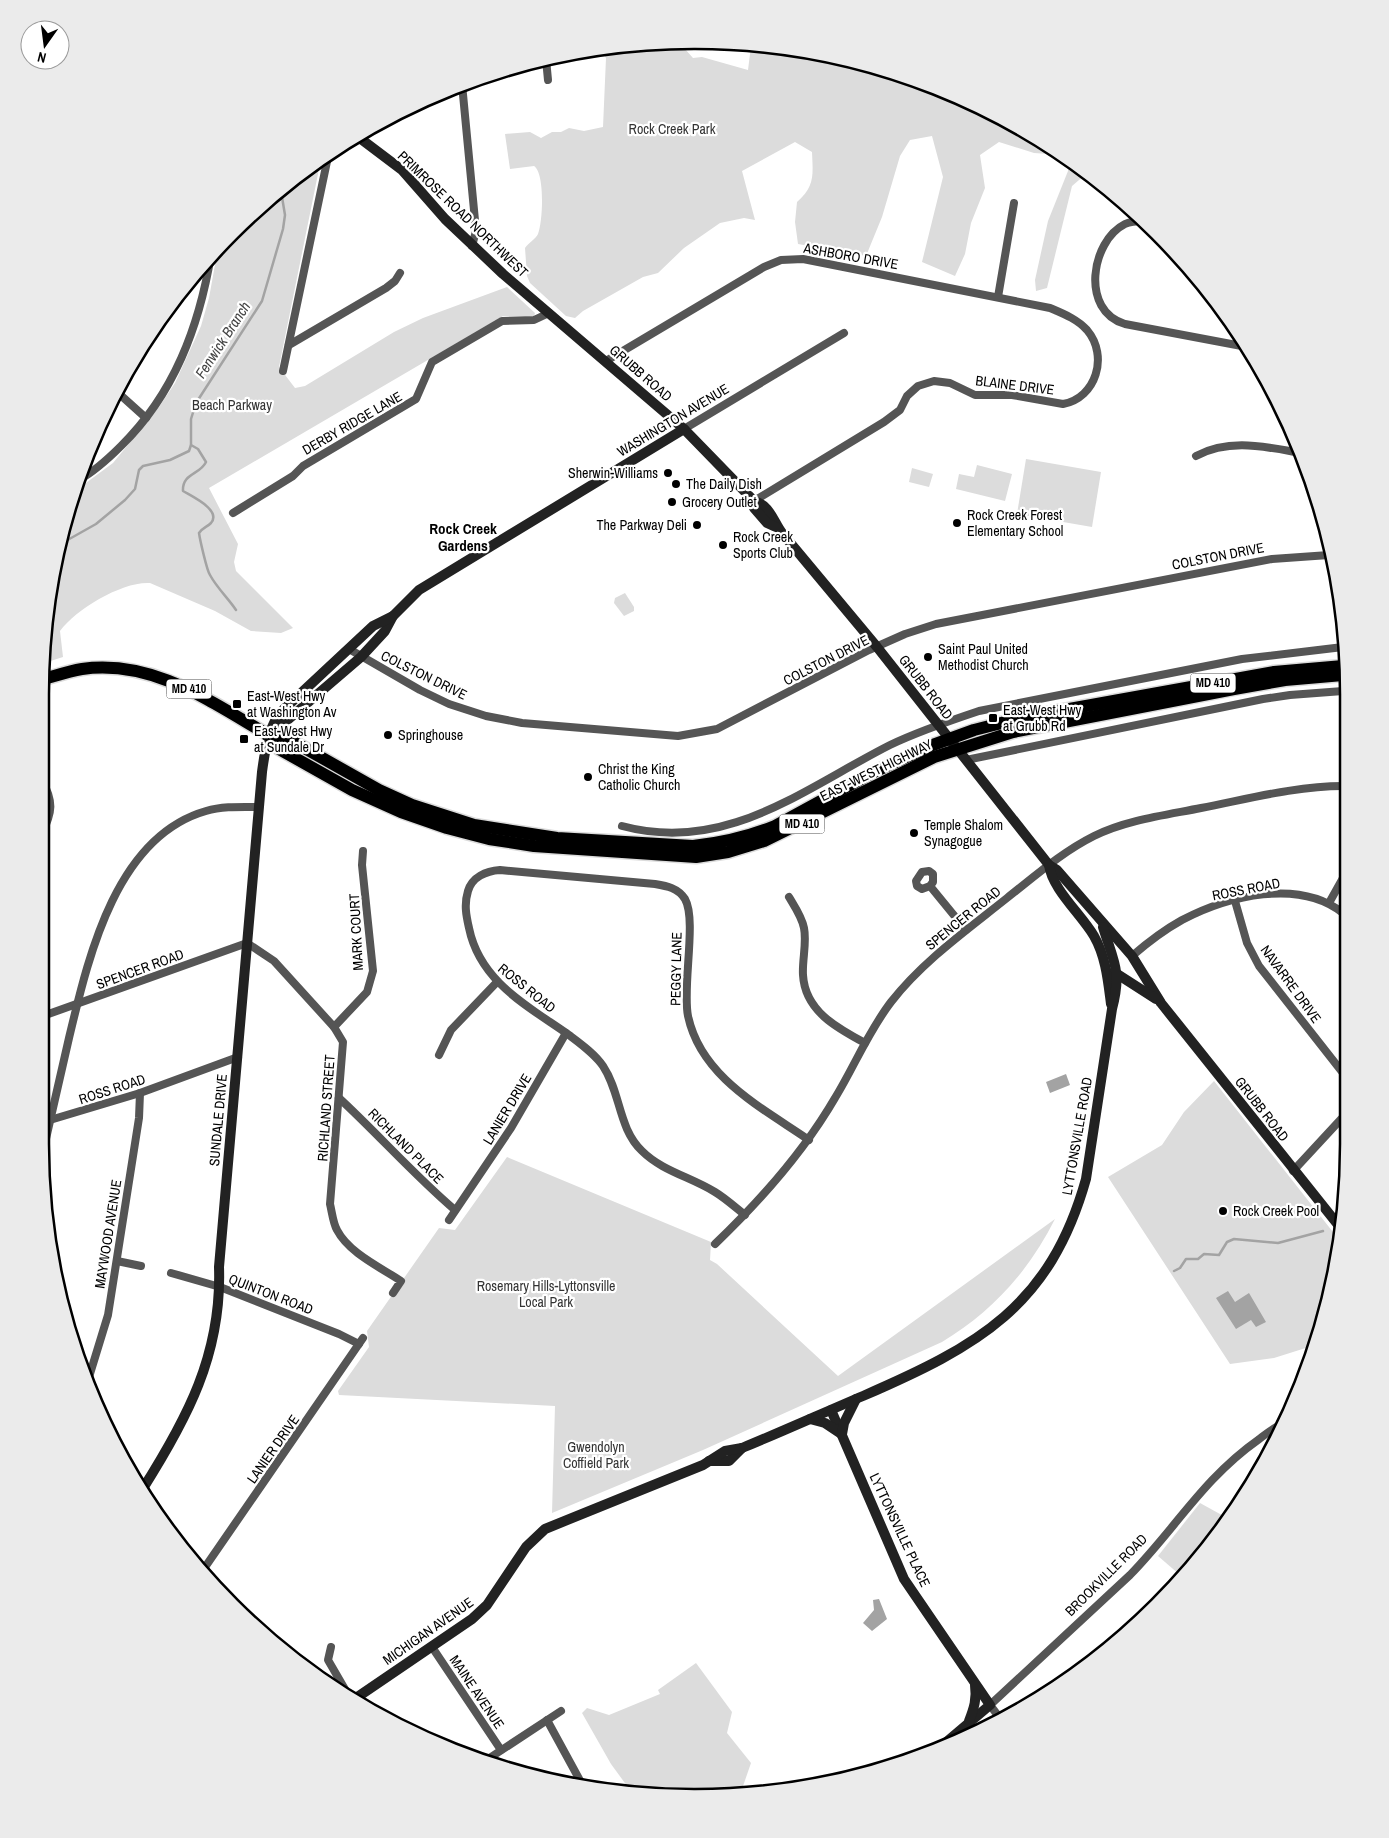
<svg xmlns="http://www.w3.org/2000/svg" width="1389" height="1838" font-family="'Archivo Narrow',sans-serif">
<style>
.green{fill:#dcdcdc}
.water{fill:#a3a3a3}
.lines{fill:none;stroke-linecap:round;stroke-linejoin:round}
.stream{stroke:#a3a3a3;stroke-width:2.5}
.primary-casing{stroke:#dbdbdb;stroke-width:15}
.street{stroke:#555;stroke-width:8}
.secondary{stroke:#222;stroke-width:10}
.primary{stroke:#000;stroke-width:12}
.poi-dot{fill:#000;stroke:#fff;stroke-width:2}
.labels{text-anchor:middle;stroke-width:4.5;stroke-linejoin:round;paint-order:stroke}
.shield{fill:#fff;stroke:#4c4c4c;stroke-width:1}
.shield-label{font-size:12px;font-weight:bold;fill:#000}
.park-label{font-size:14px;fill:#333;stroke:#fff}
.street-label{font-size:14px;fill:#000;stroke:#fff}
.poi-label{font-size:14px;fill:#000;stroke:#fff;text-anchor:start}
.water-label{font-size:15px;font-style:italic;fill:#444;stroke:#fff}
.neighbourhood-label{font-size:15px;font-weight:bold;fill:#000;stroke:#fff}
.rim{fill:none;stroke:#000;stroke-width:2.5}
</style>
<rect width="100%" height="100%" fill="#fff"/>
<g class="green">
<path d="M661,43L664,50L685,49L693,58L702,57L748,70L751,46L822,53L945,90L1063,155L1034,153L999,142L980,155L985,188L971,223L965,254L955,276L922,262L943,177L932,136L910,140L900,156L882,217L866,256L798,244L795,222L797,202C815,186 813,175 812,152L795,142L742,171L755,220L744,218L720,223L684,248L658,273L643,277L583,311L575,318L566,316L530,283L527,276L525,248C528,243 536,239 538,234C543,221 545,173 534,166L510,169L505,134L530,132L541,138L552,132H561L569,128L584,131L603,127L606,58L600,49Z"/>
<polygon points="1068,158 1086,174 1072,186 1047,288 1036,291 1035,280 1048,221 1068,171"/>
<path d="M321,159L279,367L295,388L305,386L394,332L423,318L507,287L535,313L534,316H503L209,488L238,544L234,562L236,571L293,628L281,633L251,631L215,611L150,583C123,581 76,609 60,631L63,657L41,664V652L62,525L75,491L113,463L159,407L175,383L201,326L209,298L218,248L232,231Z"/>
<polygon points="1026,459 1101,472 1092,527 1017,514"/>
<polygon points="977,465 1012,474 1005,501 956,489 959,474 974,477"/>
<polygon points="912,468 933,474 929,487 909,482"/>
<polygon points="625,593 634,607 634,611 624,616 614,603 615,598"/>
<polygon points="1214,1081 1340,1241 1312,1346 1274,1358 1230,1364 1108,1177 1162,1145 1184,1112"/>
<path d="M507,1157L711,1242L710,1260L717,1264L838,1376L1055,1219C1029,1271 992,1312 942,1342L703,1450L552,1513L555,1406L339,1395L338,1391L369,1347L367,1331L439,1228L455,1230Z"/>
<polygon points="1200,1503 1229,1519 1197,1558 1180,1575 1158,1556"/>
<polygon points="696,1663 732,1712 727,1733 751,1763 742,1789 730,1796 630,1790 611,1764 582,1713 587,1708 609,1715 660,1694 658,1690"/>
</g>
<g class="water">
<polygon points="1066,1074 1070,1085 1050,1093 1046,1082"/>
<polygon points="1228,1291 1235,1302 1249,1293 1266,1322 1256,1327 1251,1320 1236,1329 1216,1298"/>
<polygon points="879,1599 887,1619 872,1631 863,1623 874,1610 873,1600"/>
</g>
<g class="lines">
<g class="stream">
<path d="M191,445L198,449L206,462C200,475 182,473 183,491C191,496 222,510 211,523C207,527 202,528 199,533C200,540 207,571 210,575C217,588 228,598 236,610"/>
<polyline points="58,549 64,542 96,524 125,500 135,489 139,470 143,466 170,460 189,451 191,445 191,419 196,403 262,301 283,229 285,215 281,191"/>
<polyline points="1174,1271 1180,1268 1186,1259 1198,1259 1204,1254 1219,1255 1227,1242 1234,1239 1278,1243 1323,1231"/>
</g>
<defs>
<g id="primary">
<path d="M41,680C55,676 69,671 82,669C153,659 211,702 270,736L285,737L379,790L412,805L474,825L557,838L693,846C722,843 748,837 775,826L874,772L930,746L974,730L1025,717L1274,672L1343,666"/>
<polyline points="270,736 279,749 352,790 401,812 447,828 489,839 534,846 696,857 728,852 764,841 934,757 1013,732 1234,689 1285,680 1343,675"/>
</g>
</defs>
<use href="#primary" class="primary-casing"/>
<g class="street">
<polyline points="546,59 548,80"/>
<polyline points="462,84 476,231 472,246"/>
<path d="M1144,221C1138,221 1131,221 1125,224C1091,241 1080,311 1125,324L1247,347"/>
<polyline points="998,297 1014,203"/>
<polyline points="289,345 386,288 395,281 400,273"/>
<path d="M606,361L764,267L781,260L803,259L1050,308C1064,314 1077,319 1087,330C1109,356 1096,398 1063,404L1012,395H975L950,383L934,381L918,386L907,396L900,410L884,422L754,501"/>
<polyline points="283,371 329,152"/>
<polyline points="116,391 146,418"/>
<polyline points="684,429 844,333"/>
<path d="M1196,456C1230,438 1265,447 1302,453"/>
<path d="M79,480C95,471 108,459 121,446C174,394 199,327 211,255"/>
<polyline points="233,513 293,476 303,466 416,399 432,362 502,321 534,320 549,313"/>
<polyline points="349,649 420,690 449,704 486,716 522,723 678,736 717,729 869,650 905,634 936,624 1272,559 1329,555"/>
<polyline points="966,760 1263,699 1290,695 1343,691"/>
<path d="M622,826C726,854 803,789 890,745C919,731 949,721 979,711L1242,659L1343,647"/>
<path d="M41,836C53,811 54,802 41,778"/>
<polyline points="930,886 922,889 917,886 916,881 922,872 929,871 933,874 933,882 930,886 966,930"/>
<path d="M789,897C795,907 802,917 804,928C807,943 802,960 803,975C805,1011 837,1028 865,1043"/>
<polyline points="1235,901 1247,943 1259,966 1343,1073"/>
<polyline points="1329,903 1343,878"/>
<path d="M1132,956C1147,943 1164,930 1182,920C1228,896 1299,878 1343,913"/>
<path d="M40,1017L247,943L274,961L334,1027L343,1042L330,1204C332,1212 333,1223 337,1230C349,1253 380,1267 401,1281L393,1293"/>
<polyline points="334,1027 367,992 373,971 362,865 363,851"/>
<polyline points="439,1055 451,1030 497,982"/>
<path d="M339,1098C379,1135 414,1175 455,1210"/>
<polyline points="50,1120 140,1093 238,1057"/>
<path d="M42,1156C51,1117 60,1077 69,1038C88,959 115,837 206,811C223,806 241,807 259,807"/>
<polyline points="1293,1171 1343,1117"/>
<path d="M745,1215C735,1207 725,1198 715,1192C691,1177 662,1171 642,1151C618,1128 621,1093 603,1066C595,1054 581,1044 569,1035C528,1006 480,982 469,928C466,915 464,904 468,891C472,877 486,871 500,870L655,884C667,886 678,888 685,899C697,920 682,987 688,1016C701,1077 761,1107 809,1140"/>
<polyline points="449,1220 511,1128 566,1033"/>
<path d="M715,1244C761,1200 803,1153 835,1098C854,1067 868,1032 891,1002C923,961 967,930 1007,898C1035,876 1062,852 1094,836C1126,820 1166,815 1201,808C1248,799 1296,786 1343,786"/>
<polyline points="117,1261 141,1266"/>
<polyline points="171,1273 220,1287 339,1334 359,1344"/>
<polyline points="89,1377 108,1315 139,1118 140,1093"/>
<polyline points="201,1573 363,1338"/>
<polyline points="331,1647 328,1660 346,1691"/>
<polyline points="432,1647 501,1750"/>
<path d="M999,1717L990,1705L1130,1575C1175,1529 1204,1478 1258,1440C1266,1434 1274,1427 1284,1423"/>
<polyline points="547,1720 583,1786"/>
<polyline points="488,1759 561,1711"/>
</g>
<g class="secondary">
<path d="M357,136L402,170L445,219L503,274L684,429L754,501C770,505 773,521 782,533L877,647L1049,865L1057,870L1132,956L1161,1003L1343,1231"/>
<polyline points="754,501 754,508 767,523 778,528"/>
<polyline points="270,735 361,657 385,631 393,616 419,590 684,429"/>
<path d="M1049,865C1052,889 1081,914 1094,936C1106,957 1108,981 1111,1004"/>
<polyline points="1114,972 1156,999"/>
<polyline points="831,1410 904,1579 990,1705 944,1744"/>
<polyline points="810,1419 825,1423 840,1433"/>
<polyline points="842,1434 844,1423 856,1399"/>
<polyline points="709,1461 729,1461 742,1448"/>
<path d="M142,1490C187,1419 222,1354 219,1267L262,772C265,750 268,726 283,710L373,626L393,616"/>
<path d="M356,1698L472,1619L487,1605L526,1547L545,1529L703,1465L725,1451L742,1448C783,1431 823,1413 863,1396C978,1346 1050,1307 1086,1179L1112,1009C1122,971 1114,963 1103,927"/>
<path d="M969,1721C974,1708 977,1699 975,1685"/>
</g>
<use href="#primary" class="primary"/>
</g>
<g class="poi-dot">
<circle cx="668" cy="473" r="5"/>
<circle cx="676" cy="484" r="5"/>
<circle cx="672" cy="502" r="5"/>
<circle cx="957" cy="523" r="5"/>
<circle cx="697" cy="525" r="5"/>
<circle cx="723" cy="545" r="5"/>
<circle cx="928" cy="657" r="5"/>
<rect x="232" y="699" width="10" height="10" rx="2.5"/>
<rect x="988" y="713" width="10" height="10" rx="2.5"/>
<circle cx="388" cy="735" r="5"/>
<rect x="239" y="734" width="10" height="10" rx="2.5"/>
<circle cx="588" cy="777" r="5"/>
<circle cx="914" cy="833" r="5"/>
<circle cx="1223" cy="1211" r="5"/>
</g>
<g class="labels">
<g class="shield">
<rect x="1190.5" y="673.5" width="45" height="19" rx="4"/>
<rect x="166.5" y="679.5" width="45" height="19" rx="4"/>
<rect x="779.5" y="814.5" width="45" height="19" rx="4"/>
</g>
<g class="shield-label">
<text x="1213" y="687">MD 410</text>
<text x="189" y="693">MD 410</text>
<text x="802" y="828">MD 410</text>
</g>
<g class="park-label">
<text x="672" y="134">Rock Creek Park</text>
<text x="232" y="410">Beach Parkway</text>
<text x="546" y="1291">Rosemary Hills-Lyttonsville<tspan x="546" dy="16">Local Park</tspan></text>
<text x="596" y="1452">Gwendolyn<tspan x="596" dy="16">Coffield Park</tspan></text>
</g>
<g class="street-label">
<text transform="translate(463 214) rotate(44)" y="5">PRIMROSE ROAD NORTHWEST</text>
<text transform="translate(851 256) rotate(10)" y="5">ASHBORO DRIVE</text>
<text transform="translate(641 373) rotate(41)" y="5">GRUBB ROAD</text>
<text transform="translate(1015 385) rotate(7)" y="5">BLAINE DRIVE</text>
<text transform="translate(673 420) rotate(-31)" y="5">WASHINGTON AVENUE</text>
<text transform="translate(352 423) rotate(-30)" y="5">DERBY RIDGE LANE</text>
<text transform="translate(1218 556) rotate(-11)" y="5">COLSTON DRIVE</text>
<text transform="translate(826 660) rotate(-27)" y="5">COLSTON DRIVE</text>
<text transform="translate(424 675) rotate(26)" y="5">COLSTON DRIVE</text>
<text transform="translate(926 687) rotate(52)" y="5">GRUBB ROAD</text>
<text transform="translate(876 770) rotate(-26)" y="5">EAST-WEST HIGHWAY</text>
<text transform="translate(1246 889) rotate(-11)" y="5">ROSS ROAD</text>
<text transform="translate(963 918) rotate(-39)" y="5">SPENCER ROAD</text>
<text transform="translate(356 932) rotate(-93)" y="5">MARK COURT</text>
<text transform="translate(140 969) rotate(-20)" y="5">SPENCER ROAD</text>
<text transform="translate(676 969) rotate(-89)" y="5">PEGGY LANE</text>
<text transform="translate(1291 984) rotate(54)" y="5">NAVARRE DRIVE</text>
<text transform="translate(527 988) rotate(39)" y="5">ROSS ROAD</text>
<text transform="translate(112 1089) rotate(-18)" y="5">ROSS ROAD</text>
<text transform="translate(326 1108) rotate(-86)" y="5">RICHLAND STREET</text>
<text transform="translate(507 1109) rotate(-59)" y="5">LANIER DRIVE</text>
<text transform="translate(1262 1109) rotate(52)" y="5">GRUBB ROAD</text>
<text transform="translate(218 1120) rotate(-85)" y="5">SUNDALE DRIVE</text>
<text transform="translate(1077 1136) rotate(-80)" y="5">LYTTONSVILLE ROAD</text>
<text transform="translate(406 1146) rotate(45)" y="5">RICHLAND PLACE</text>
<text transform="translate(108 1234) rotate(-81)" y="5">MAYWOOD AVENUE</text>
<text transform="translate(271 1294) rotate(21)" y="5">QUINTON ROAD</text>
<text transform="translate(273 1449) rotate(-55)" y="5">LANIER DRIVE</text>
<text transform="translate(900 1530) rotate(65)" y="5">LYTTONSVILLE PLACE</text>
<text transform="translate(1106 1575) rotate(-45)" y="5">BROOKVILLE ROAD</text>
<text transform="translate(428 1631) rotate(-35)" y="5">MICHIGAN AVENUE</text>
<text transform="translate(477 1692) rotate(56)" y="5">MAINE AVENUE</text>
</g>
<g class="poi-label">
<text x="658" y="478" text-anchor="end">Sherwin-Williams</text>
<text x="686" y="489">The Daily Dish</text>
<text x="682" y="507">Grocery Outlet</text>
<text x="967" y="520">Rock Creek Forest<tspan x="967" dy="16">Elementary School</tspan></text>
<text x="687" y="530" text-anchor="end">The Parkway Deli</text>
<text x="733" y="542">Rock Creek<tspan x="733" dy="16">Sports Club</tspan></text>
<text x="938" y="654">Saint Paul United<tspan x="938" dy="16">Methodist Church</tspan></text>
<text x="247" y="701">East-West Hwy<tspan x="247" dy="16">at Washington Av</tspan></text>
<text x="1003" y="715">East-West Hwy<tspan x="1003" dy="16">at Grubb Rd</tspan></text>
<text x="254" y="736">East-West Hwy<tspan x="254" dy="16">at Sundale Dr</tspan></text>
<text x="398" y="740">Springhouse</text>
<text x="598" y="774">Christ the King<tspan x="598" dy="16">Catholic Church</tspan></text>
<text x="924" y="830">Temple Shalom<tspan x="924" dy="16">Synagogue</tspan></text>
<text x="1233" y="1216">Rock Creek Pool</text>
</g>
<g class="water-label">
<text transform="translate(223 340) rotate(-57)" y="5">Fenwick Branch</text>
</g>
<g class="neighbourhood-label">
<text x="463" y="534">Rock Creek<tspan x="463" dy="17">Gardens</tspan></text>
</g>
</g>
<path d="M0 0H1389V1838H0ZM694 49H695A645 645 0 0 1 1340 694V1144A645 645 0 0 1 695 1789H694A645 645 0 0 1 49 1144V694A645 645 0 0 1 694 49Z" fill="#ebebeb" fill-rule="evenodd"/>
<path class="rim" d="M694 49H695A645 645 0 0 1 1340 694V1144A645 645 0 0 1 695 1789H694A645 645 0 0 1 49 1144V694A645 645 0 0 1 694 49Z"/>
<g transform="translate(45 45) rotate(194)"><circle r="24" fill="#ffffff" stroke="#999999"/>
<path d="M0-4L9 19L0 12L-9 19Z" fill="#000000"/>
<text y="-8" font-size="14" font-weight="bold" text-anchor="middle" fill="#000000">N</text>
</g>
</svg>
